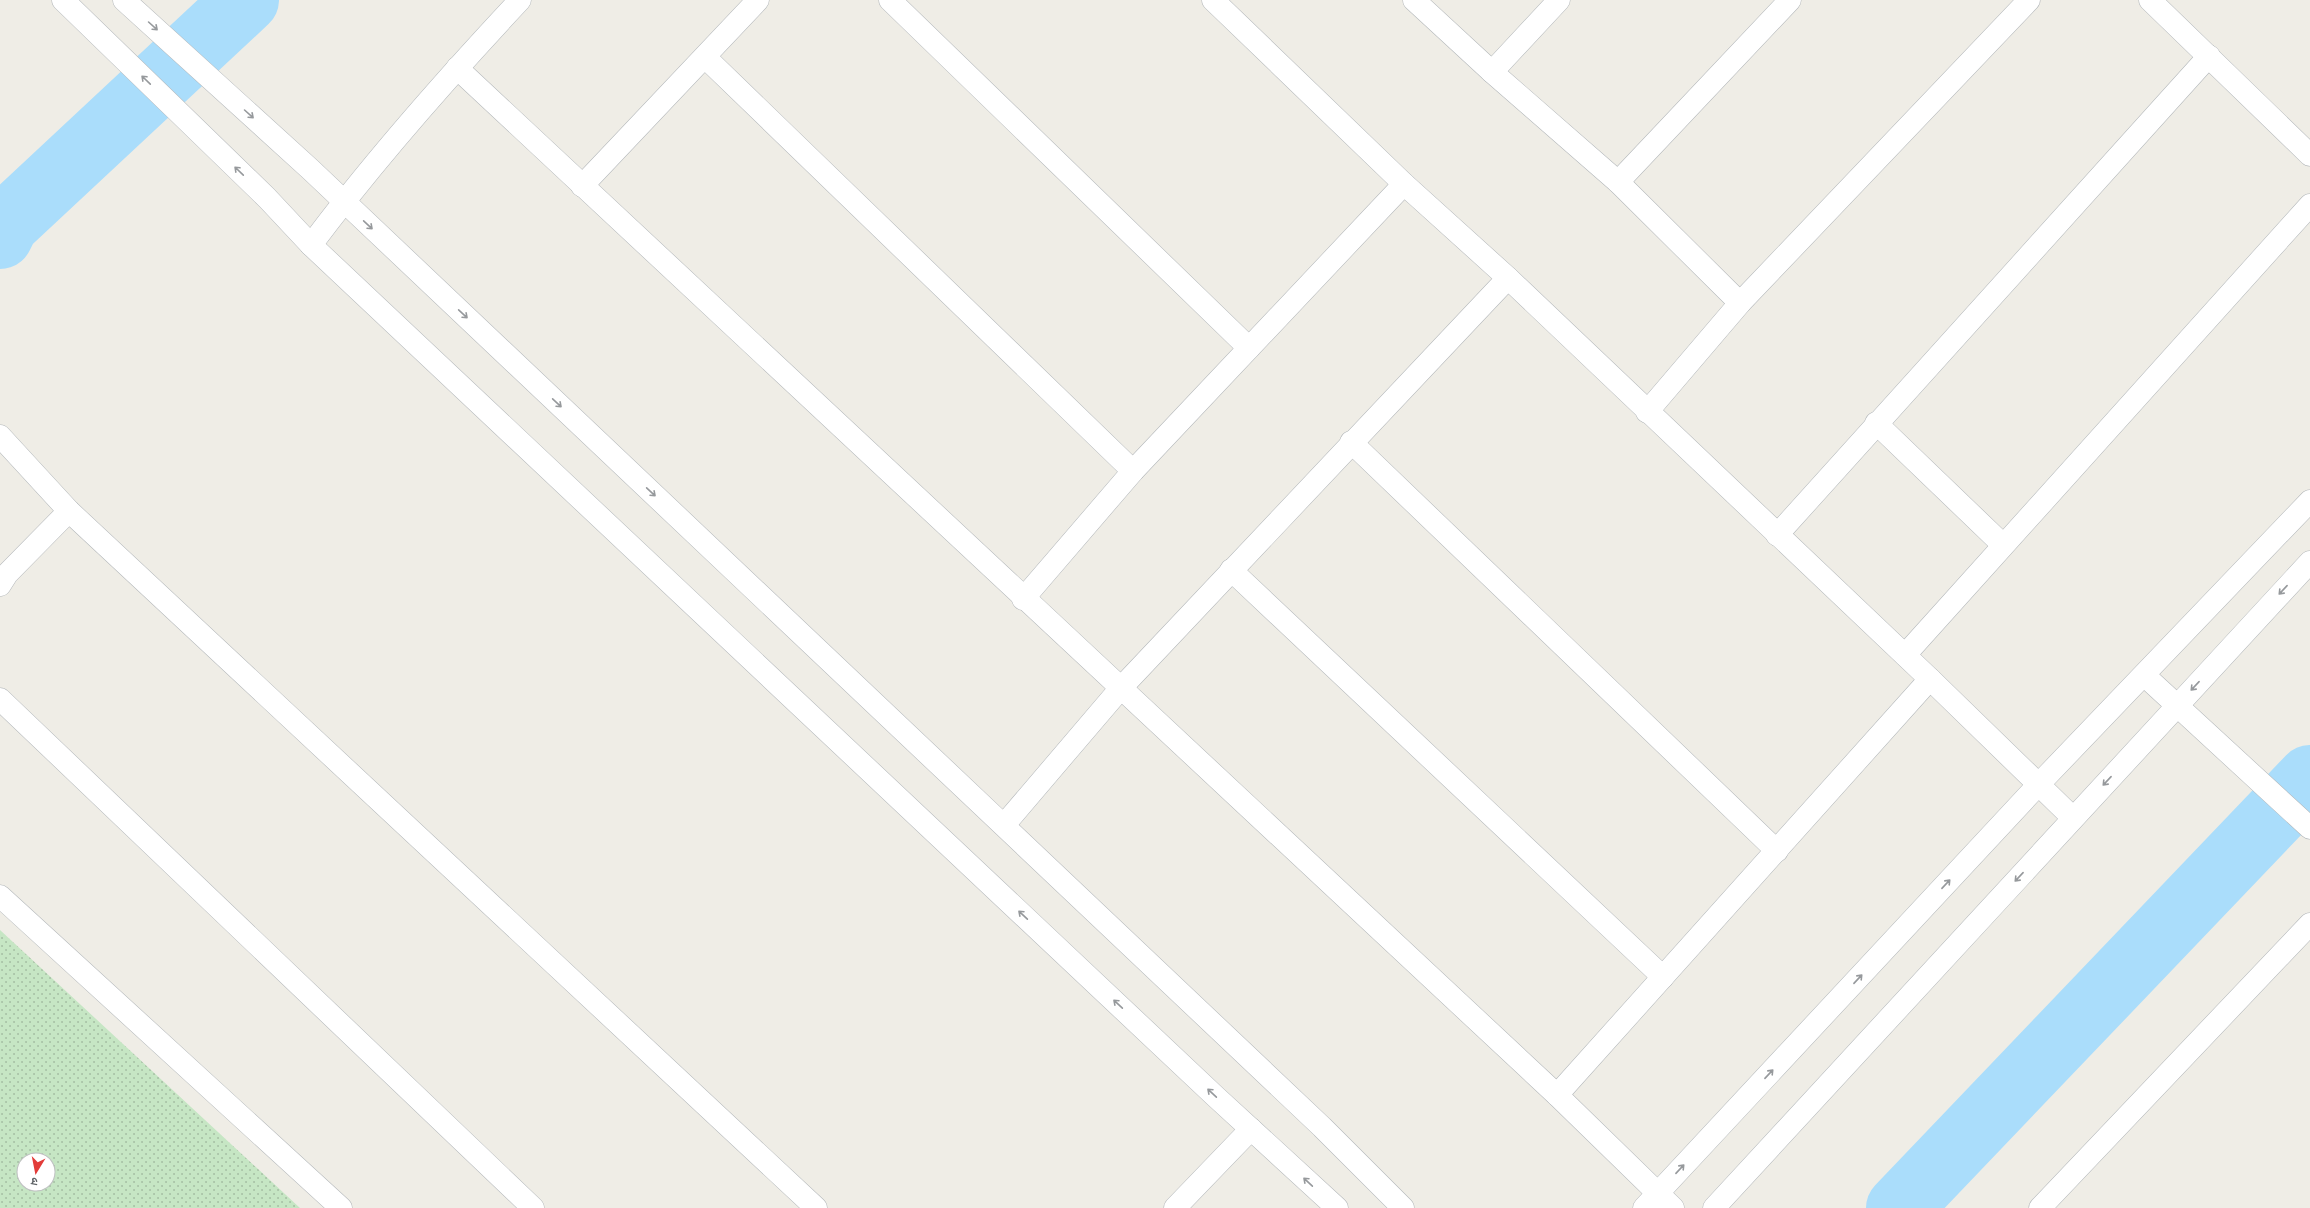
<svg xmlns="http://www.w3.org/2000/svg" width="2310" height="1208" font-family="'Archivo Narrow','Noto Sans Devanagari',sans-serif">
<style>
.park{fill:url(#park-dots);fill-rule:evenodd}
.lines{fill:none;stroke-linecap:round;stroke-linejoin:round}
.river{stroke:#aaddfb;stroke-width:66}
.minor-casing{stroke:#b3b7ba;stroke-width:23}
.tertiary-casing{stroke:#b3b7ba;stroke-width:23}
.minor{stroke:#fff;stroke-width:22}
.tertiary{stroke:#fff;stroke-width:22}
.oneway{stroke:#96999c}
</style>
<defs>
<pattern id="park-dots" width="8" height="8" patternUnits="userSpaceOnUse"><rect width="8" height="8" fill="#c6e6c4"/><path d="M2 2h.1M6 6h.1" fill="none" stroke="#a4bea3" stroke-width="1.8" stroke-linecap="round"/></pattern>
</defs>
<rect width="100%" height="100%" fill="#efede6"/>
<path class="park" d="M0,930L300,1208H0ZM24,1160H48V1184H24Z"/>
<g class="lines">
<g class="river">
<polyline points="0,236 6,224 246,0"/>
<polyline points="1899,1208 2310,778"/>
</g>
<defs>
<g id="minor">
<polyline points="890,0 1249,348"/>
<polyline points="1213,0 1404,184 1508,278 1930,679 2073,818"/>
<polyline points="1414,0 1492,72 1618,182 1740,303"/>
<polyline points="2150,0 2310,155"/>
<polyline points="705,57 1133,471"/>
<polyline points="457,68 1557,1095 1673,1208"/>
<polyline points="1492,72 1559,0"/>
<polyline points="1618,182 1790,0"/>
<polyline points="582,186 758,0"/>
<path d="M311,245C375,159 447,78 520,0"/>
<polyline points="1647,412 1740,303 2029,0"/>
<polyline points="1876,423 2003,545"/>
<polyline points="0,436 69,511 816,1208"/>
<polyline points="1351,442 1777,851"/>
<polyline points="1777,535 2209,56"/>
<polyline points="1231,570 1663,977"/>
<polyline points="0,585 7,574 69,511"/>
<polyline points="1023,599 1133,471 1404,184"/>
<polyline points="1905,655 2310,205"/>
<polyline points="2145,676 2310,828"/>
<polyline points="0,699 533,1208"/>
<polyline points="1004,825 1120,689 1508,278"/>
<polyline points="0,896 341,1208"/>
<polyline points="1557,1095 1930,679"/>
<polyline points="1175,1208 1251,1129"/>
<polyline points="1644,1208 2038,785 2310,501"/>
<polyline points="1714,1208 2310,562"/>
<polyline points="2040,1208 2310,924"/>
</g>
<g id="tertiary">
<polyline points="63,0 267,198 311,245 1216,1097 1337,1208"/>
<polyline points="124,0 310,169 1322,1127 1403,1208"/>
</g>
</defs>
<use href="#minor" class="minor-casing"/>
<use href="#tertiary" class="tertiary-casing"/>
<use href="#minor" class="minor"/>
<use href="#tertiary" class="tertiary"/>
</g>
<defs><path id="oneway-shaft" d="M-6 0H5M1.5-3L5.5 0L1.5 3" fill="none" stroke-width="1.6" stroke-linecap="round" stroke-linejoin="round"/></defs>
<g class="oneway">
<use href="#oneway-shaft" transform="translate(153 26) rotate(42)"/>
<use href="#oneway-shaft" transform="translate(146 80) rotate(-136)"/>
<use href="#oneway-shaft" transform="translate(249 114) rotate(42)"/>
<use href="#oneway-shaft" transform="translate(239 171) rotate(-136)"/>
<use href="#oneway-shaft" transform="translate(368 225) rotate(43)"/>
<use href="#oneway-shaft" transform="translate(463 314) rotate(43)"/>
<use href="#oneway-shaft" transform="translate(557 403) rotate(43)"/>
<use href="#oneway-shaft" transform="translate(651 492) rotate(43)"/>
<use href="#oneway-shaft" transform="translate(2283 590) rotate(133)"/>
<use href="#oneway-shaft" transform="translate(2195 686) rotate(133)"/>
<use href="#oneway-shaft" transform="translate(2107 781) rotate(133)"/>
<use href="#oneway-shaft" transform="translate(2019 877) rotate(133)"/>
<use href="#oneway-shaft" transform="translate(1946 884) rotate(-47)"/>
<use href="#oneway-shaft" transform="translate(1023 915) rotate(-137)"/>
<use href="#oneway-shaft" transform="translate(1858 979) rotate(-47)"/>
<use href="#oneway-shaft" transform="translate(1118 1004) rotate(-137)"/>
<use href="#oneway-shaft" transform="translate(1769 1074) rotate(-47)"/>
<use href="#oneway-shaft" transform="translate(1212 1093) rotate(-137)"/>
<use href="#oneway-shaft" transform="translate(1680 1169) rotate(-47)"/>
<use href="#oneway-shaft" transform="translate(1308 1182) rotate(-137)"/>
</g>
<g transform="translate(36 1172) rotate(190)"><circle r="19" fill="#ffffff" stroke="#bfc0c2"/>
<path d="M0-3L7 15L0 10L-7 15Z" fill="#e23c39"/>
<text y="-6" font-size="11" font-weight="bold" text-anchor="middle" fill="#5e6266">उ</text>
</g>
</svg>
